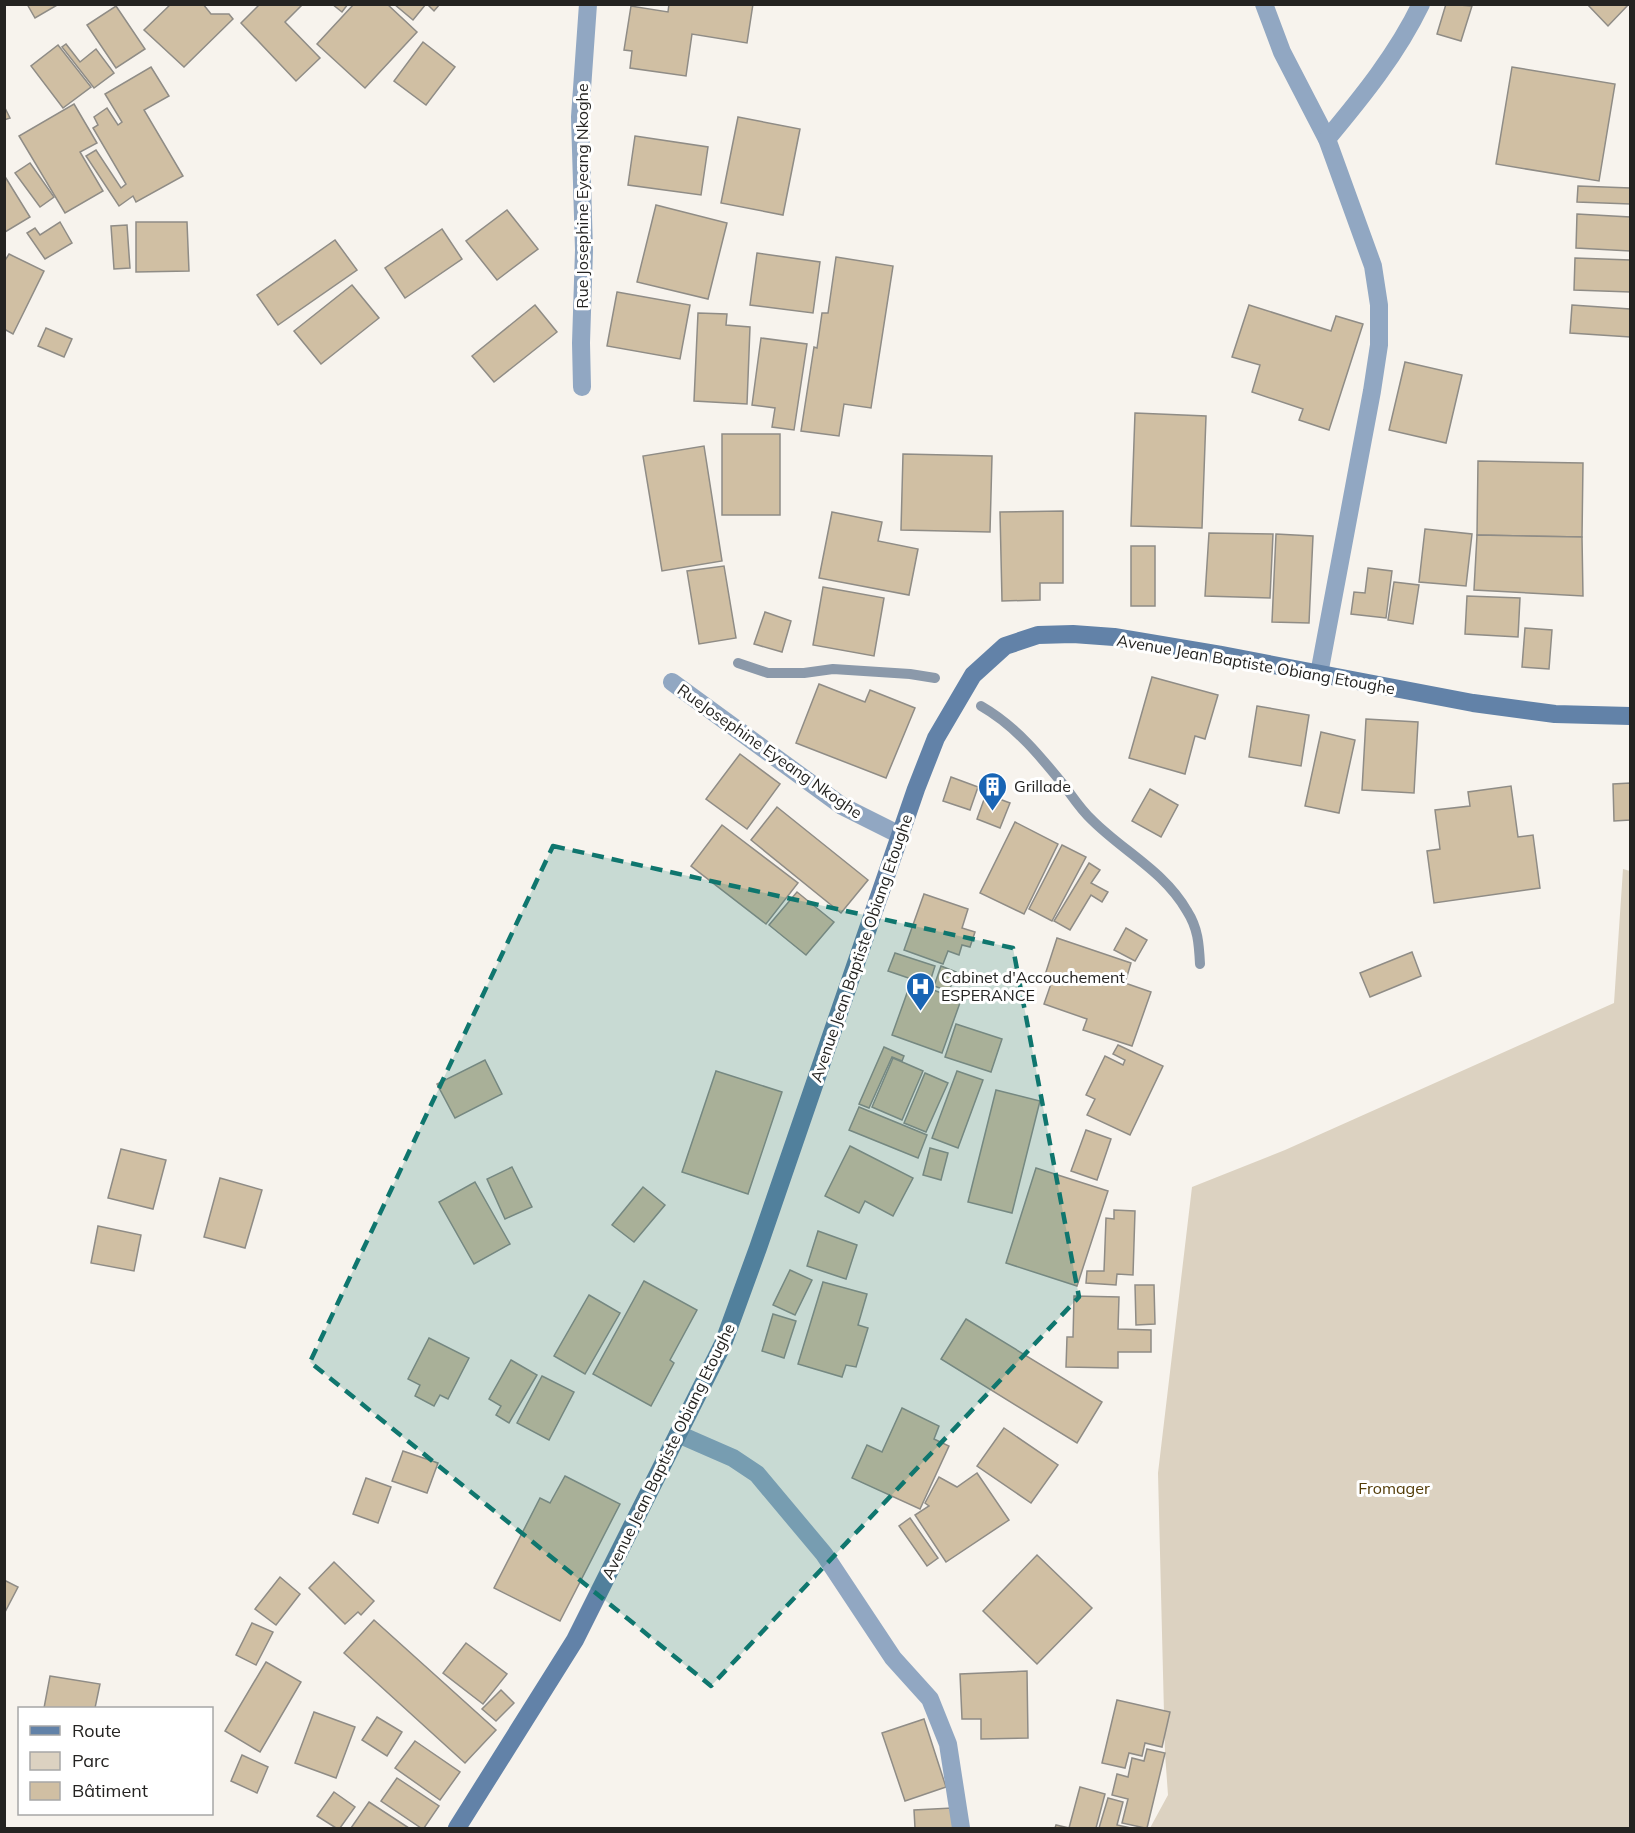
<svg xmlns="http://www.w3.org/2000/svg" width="1635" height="1833" font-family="Mulish,sans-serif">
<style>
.green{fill:#dcd2c1}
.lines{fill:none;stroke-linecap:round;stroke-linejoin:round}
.stream{stroke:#8b99aa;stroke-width:10}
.building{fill:#d0bfa3;stroke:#8f8c86;stroke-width:1.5}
.lane{stroke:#91a7c2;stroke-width:18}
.street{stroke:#91a7c2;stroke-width:18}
.secondary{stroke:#6282a8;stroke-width:18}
.marked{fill:#0f766e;fill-opacity:0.2;stroke:#0f766e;stroke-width:4.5;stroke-dasharray:12 8;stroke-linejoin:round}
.labels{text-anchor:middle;stroke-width:6;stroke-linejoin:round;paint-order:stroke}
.street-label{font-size:16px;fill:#242321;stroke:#fff}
.poi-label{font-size:16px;fill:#242321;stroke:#fff;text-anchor:start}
.park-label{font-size:16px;fill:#533b06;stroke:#fff}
</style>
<rect width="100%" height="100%" fill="#f7f3ed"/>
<polygon class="green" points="1623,869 1630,871 1630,1828 1150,1828 1168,1795 1165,1753 1158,1473 1192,1187 1285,1150 1614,1003"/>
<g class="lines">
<g class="stream">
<polyline points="738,663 768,673 804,673 833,669 910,674 935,678"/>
<path d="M981,706C1016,726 1041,757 1066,788C1074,799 1082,811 1092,820C1124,852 1164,871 1187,911C1198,928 1199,944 1200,964"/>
</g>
</g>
<g class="building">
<polygon points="27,4 59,4 35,18"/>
<polygon points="171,4 203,4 211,14 229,14 233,19 184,67 144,30"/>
<polygon points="260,4 303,4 285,22 320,58 296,81 241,23"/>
<polygon points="332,4 348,4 342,12"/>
<polygon points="354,4 387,4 417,32 365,88 317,44"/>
<polygon points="394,4 426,4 413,20"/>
<polygon points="427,4 440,4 434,11"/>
<polygon points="669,4 753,4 747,43 692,34 686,76 630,68 632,51 624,50 631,6 668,12"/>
<polygon points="1446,4 1472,6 1461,41 1437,34"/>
<polygon points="1587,4 1629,4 1608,26"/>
<polygon points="116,6 145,49 116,68 87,25"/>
<polygon points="423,42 455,67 426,105 394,81"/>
<polygon points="66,44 80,62 96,49 114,73 94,88 62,47"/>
<polygon points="58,45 91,87 63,108 31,66"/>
<polygon points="151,67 169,96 144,110 183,176 136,202 133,196 119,206 86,156 96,150 121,188 126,184 93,128 98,125 94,117 107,108 118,125 122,122 105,94"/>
<polygon points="1512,67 1615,84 1599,181 1496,164"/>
<polygon points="74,104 97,143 80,152 103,191 65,213 19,136"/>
<polygon points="4,106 10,118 4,120"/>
<polygon points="738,117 800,129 783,215 721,203"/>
<polygon points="635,136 708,147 701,195 628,185"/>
<polygon points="30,163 54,197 40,207 15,173"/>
<polygon points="4,175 30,217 5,232 4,231"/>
<polygon points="1578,186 1630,188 1630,204 1577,202"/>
<polygon points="656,205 727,223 708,299 637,282"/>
<polygon points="507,210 538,249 497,280 466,241"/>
<polygon points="1577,214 1630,217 1630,251 1576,248"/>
<polygon points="60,222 72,243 45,259 27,233 35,228 40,235"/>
<polygon points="136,222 187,222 189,271 136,272"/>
<polygon points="127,225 130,268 114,269 111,226"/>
<polygon points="442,229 462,259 405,298 385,268"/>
<polygon points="335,240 357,270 278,325 257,295"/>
<polygon points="757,253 820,262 813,313 750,305"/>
<polygon points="9,254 44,271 13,334 4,329 4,262"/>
<polygon points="836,257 893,266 871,408 844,404 839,436 801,431 814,347 817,348 822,313 828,313"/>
<polygon points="1575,258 1630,260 1630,292 1574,290"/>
<polygon points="352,285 379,318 321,364 294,331"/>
<polygon points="617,292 690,305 680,359 607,346"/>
<polygon points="535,305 557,332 494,382 472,356"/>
<polygon points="1249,305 1331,331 1336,316 1363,324 1329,430 1299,420 1303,409 1252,392 1260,365 1232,357"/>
<polygon points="1572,305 1630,309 1630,337 1570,333"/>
<polygon points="698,313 727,314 726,325 750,327 747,404 694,401"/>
<polygon points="46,328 72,339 64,357 38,346"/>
<polygon points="761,338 807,344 794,430 772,427 775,408 752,405"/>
<polygon points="1405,362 1462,375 1446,443 1389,430"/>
<polygon points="1135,413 1206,416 1202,528 1131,526"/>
<rect x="722" y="434" width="58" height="81"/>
<polygon points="704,446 722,561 662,571 643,456"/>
<polygon points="903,454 992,456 990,532 901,530"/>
<polygon points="1478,461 1583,463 1582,537 1477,535"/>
<polygon points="1063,511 1063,583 1040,583 1040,600 1002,601 1000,512"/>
<polygon points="832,512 882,522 878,541 918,549 909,595 819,578"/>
<polygon points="1425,529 1472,534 1466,586 1419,582"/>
<polygon points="1209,533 1273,534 1270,598 1205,596"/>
<polygon points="1276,534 1313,536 1309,623 1272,622"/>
<polygon points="1477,535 1582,537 1583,596 1474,590"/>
<rect x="1131" y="546" width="24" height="60"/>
<polygon points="724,566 736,638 699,644 687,571"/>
<polygon points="1368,568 1392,571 1386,618 1351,614 1354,592 1365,593"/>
<polygon points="1394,582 1419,585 1413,624 1388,620"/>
<polygon points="823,587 884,598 874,656 813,645"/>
<polygon points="1467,596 1520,598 1518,637 1465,634"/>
<polygon points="765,612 791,621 782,652 754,644"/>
<polygon points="1525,628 1552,630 1549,669 1522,667"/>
<polygon points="1152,677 1218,695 1205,739 1195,736 1185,774 1129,758"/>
<polygon points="819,684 865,702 870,690 915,708 886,778 796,743"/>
<polygon points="1257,706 1309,715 1301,766 1249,757"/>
<polygon points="1366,719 1418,722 1414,793 1362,790"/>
<polygon points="1321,732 1355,740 1339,813 1305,806"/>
<polygon points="740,754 780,784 747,829 706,799"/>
<polygon points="951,777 978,787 970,810 943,801"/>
<polygon points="1630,783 1630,820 1614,821 1613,784"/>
<polygon points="1511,786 1518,837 1533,835 1540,888 1434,903 1427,851 1440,849 1435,810 1470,806 1468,792"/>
<polygon points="1150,789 1178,805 1161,837 1132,821"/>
<polygon points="986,794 1010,803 1000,828 977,819"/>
<polygon points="777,807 868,880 841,913 751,840"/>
<polygon points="1015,822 1058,844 1024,914 980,893"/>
<polygon points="722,825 798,883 766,924 691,866"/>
<polygon points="1062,845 1086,857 1052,921 1029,909"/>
<polygon points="1089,863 1100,870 1091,883 1108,892 1102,902 1091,895 1070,930 1054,921"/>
<polygon points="797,892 834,922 806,955 769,925"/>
<polygon points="924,894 968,909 962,928 975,932 970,947 962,945 959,955 948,951 943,964 904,950"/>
<polygon points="1126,928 1147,940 1135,961 1114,950"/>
<polygon points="1057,938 1131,963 1125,983 1151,992 1132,1046 1083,1030 1087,1019 1044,1004 1052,981 1044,978"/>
<polygon points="1412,952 1421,976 1370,997 1360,973"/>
<polygon points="895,953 935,966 929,985 888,971"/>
<polygon points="941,966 956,972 949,991 934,986"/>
<polygon points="911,982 961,1000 942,1053 892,1035"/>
<polygon points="956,1024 1002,1039 991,1072 945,1057"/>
<polygon points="1118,1045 1163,1066 1130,1135 1087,1115 1095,1099 1086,1095 1105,1056 1123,1065 1125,1060 1113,1054"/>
<polygon points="884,1047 904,1056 902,1061 892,1057 869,1108 859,1104"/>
<polygon points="893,1058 923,1071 902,1120 872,1107"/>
<polygon points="485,1060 502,1094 455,1118 437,1084"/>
<polygon points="716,1071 782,1092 748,1194 682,1172"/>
<polygon points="957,1071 983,1080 958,1148 932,1138"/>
<polygon points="925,1073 948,1083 926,1132 904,1123"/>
<polygon points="996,1090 1040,1101 1012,1213 968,1202"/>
<polygon points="859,1107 927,1135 918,1158 849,1130"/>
<polygon points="1086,1130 1111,1139 1097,1180 1071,1171"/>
<polygon points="850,1146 913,1178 893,1216 865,1201 859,1213 825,1196"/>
<polygon points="930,1148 948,1153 941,1180 923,1175"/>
<polygon points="121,1149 166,1160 153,1209 108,1198"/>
<polygon points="512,1167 532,1207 505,1219 487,1179"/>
<polygon points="1036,1168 1108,1191 1077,1286 1006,1263"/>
<polygon points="220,1178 262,1190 245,1248 204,1237"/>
<polygon points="475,1182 510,1244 474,1264 439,1202"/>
<polygon points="643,1187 665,1205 634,1242 612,1225"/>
<polygon points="1114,1210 1135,1211 1133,1275 1117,1274 1116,1285 1086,1283 1087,1271 1104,1271 1106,1218 1114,1219"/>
<polygon points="98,1226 141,1235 134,1271 91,1263"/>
<polygon points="818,1231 857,1245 846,1279 807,1266"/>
<polygon points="790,1270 812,1280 795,1315 773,1305"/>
<polygon points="644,1281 697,1310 670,1360 674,1363 651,1406 593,1374"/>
<polygon points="823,1282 867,1294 858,1325 868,1328 856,1367 846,1365 842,1377 798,1364"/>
<polygon points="1135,1285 1154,1285 1155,1324 1136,1325"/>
<polygon points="589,1295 620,1313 585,1374 554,1356"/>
<polygon points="1074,1296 1119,1297 1118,1329 1151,1330 1151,1352 1118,1352 1118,1368 1066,1367 1067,1337 1073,1337"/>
<polygon points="773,1314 796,1321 784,1358 762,1351"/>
<polygon points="966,1319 1102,1402 1077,1443 941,1359"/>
<polygon points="429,1338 469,1358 448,1399 440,1395 434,1406 415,1396 420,1385 408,1379"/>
<polygon points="511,1360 537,1375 509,1423 496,1415 501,1406 489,1399"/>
<polygon points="542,1376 574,1392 549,1440 517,1423"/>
<polygon points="902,1408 939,1426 934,1439 949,1446 920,1509 852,1478 867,1445 882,1452"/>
<polygon points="1004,1428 1058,1465 1031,1503 977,1466"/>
<polygon points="403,1451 438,1463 427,1493 392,1481"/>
<polygon points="977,1473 1009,1520 946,1562 915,1515 929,1506 925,1503 939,1477 957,1487"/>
<polygon points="565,1476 620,1504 560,1621 494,1588 540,1498 550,1503"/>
<polygon points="366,1478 391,1487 378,1523 353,1514"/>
<polygon points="910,1518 938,1558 927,1566 899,1526"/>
<polygon points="1037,1555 1092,1608 1037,1664 983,1611"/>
<polygon points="334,1562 374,1601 361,1615 358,1612 345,1624 309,1588"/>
<polygon points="280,1577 300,1594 276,1625 255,1609"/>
<polygon points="4,1580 18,1587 4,1614"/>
<polygon points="374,1620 496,1730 465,1763 344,1653"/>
<polygon points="252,1623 273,1632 256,1665 236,1655"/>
<polygon points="466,1643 507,1674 483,1704 443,1673"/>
<polygon points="266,1662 301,1682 260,1752 225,1731"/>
<polygon points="1027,1671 1028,1738 981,1739 981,1719 962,1719 960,1674"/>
<polygon points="50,1676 100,1684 95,1708 44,1708"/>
<polygon points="501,1690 514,1703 496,1721 482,1709"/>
<polygon points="1117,1700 1170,1712 1162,1747 1145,1743 1142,1756 1129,1753 1125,1768 1102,1763"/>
<polygon points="314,1712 355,1727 336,1778 295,1763"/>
<polygon points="377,1717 402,1732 387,1756 362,1740"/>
<polygon points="924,1719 946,1787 905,1801 882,1733"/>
<polygon points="415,1741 460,1772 440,1800 395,1768"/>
<polygon points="1147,1749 1165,1753 1147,1828 1145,1828 1122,1823 1128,1799 1112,1795 1117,1774 1128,1777 1132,1758 1144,1761"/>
<polygon points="242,1755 268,1767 257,1793 231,1781"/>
<polygon points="397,1778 439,1806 424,1828 421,1828 381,1801"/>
<polygon points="1080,1787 1105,1794 1096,1828 1055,1828 1056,1825 1069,1828"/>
<polygon points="334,1792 355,1807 340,1828 336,1828 317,1816"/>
<polygon points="1108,1798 1123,1802 1117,1825 1131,1828 1099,1828"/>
<polygon points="369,1802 409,1828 351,1828"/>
<polygon points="952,1808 953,1828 915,1828 914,1810"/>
</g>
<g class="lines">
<g class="lane">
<polyline points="1264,4 1282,52 1327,139 1373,266 1379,305 1379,345 1372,391 1319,674"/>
<path d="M1327,139C1362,97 1397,54 1421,4"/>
</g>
<g class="street">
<polyline points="582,387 581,343 584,250 580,117 588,4"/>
<polyline points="672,682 842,806 900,835"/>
<polyline points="678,1434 733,1458 757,1474 824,1554 893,1658 930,1699 948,1744 961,1828"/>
</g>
<polyline class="secondary" points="457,1828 575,1640 723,1344 758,1248 916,789 936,738 973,675 1005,646 1038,635 1073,634 1114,637 1221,655 1473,703 1555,714 1630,716"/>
</g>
<path class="marked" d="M553,846L1013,948L1079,1297L711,1686L310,1362Z"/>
<defs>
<symbol id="building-pin" viewBox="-11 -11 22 30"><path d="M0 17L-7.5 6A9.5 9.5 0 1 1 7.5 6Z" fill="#1864b4" stroke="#fff"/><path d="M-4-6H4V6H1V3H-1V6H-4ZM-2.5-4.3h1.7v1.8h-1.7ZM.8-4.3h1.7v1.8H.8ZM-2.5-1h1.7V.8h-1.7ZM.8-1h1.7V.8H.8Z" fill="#fff"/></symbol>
<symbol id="hospital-pin" viewBox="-11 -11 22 30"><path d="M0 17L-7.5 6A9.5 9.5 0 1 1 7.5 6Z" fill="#1864b4" stroke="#fff"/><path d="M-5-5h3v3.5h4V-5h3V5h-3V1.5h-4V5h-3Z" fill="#fff"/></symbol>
</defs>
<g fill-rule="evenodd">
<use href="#building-pin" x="976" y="770" width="33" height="45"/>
<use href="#hospital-pin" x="904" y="970" width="33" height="45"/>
</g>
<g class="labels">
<g class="street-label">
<text transform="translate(582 196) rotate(-90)" y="6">Rue Josephine Eyeang Nkoghe</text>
<text transform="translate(1256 664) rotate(10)" y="6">Avenue Jean Baptiste Obiang Etoughe</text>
<text transform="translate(770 751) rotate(35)" y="6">RueJosephine Eyeang Nkoghe</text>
<text transform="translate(861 948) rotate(-71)" y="6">Avenue Jean Baptiste Obiang Etoughe</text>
<text transform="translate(668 1451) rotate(-64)" y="6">Avenue Jean Baptiste Obiang Etoughe</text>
</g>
<g class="poi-label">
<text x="1014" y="792">Grillade</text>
<text x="941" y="983">Cabinet d'Accouchement<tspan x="941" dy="18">ESPERANCE</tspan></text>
</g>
<g class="park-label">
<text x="1394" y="1494">Fromager</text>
</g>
</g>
<rect width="1635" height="1833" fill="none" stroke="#242321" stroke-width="12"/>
<rect x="18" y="1707" width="195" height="108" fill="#ffffff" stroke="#a7a7a6" stroke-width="1.5"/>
<rect x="30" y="1726" width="30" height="9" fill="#6282a8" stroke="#a7a7a6" stroke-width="1.5"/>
<text x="72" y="1737" font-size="18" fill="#242321">Route</text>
<rect x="30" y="1752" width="30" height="18" fill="#dcd2c1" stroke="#a7a7a6" stroke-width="1.5"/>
<text x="72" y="1767" font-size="18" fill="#242321">Parc</text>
<rect x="30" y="1782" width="30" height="18" fill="#d0bfa3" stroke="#a7a7a6" stroke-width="1.5"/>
<text x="72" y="1797" font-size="18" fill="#242321">Bâtiment</text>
</svg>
